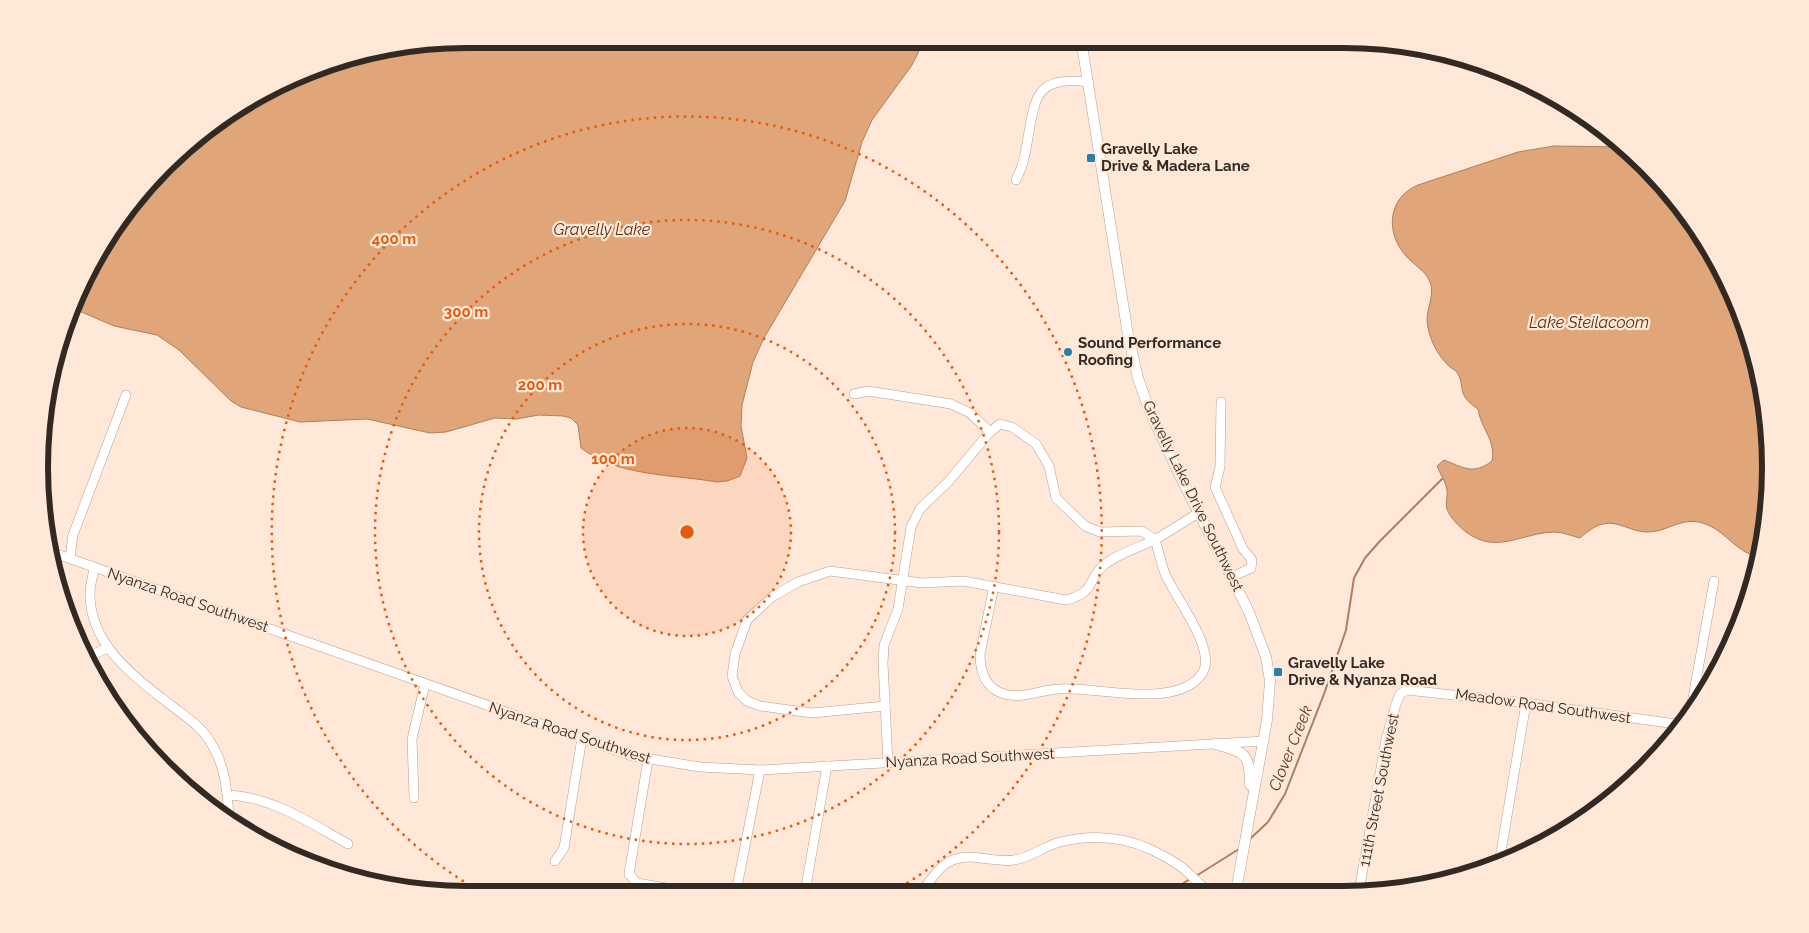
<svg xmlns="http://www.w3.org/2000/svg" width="1809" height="933" font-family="Raleway,sans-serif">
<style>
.water{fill:#e0a67a;stroke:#ac8060}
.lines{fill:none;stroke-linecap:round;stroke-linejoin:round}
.stream{stroke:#ac8060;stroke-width:2}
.minor-casing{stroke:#b5a090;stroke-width:10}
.major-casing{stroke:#b5a090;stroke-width:11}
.minor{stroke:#fff;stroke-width:9}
.major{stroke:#fff;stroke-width:10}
.ring{fill:none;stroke:#e8590c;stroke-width:2.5;stroke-dasharray:2.5 5}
.poi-dot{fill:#2a7eae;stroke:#ffe8d8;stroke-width:2}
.labels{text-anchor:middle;stroke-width:4.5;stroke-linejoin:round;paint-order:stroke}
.poi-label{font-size:15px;font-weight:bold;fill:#322923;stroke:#ffe8d8;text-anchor:start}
.street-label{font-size:15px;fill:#322923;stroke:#ffe8d8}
.water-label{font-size:16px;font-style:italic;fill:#583210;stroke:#ffe8d8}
.rim{fill:none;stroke:#322923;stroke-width:6}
.centre{fill:#e8590c;stroke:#ffe8d8;stroke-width:2.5}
.ring-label{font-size:15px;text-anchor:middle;font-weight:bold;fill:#e8590c;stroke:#ffe8d8;stroke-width:4.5;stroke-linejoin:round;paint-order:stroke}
</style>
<rect width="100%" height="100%" fill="#ffe8d8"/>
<g class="water">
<path d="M467,39H925L912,65L872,120L862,142L845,201L764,338L753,362L742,405L741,426L747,458L740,476L727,481L717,482C672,474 619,477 581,448L578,425L571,418L563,416L539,415L516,419L495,418L446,432L430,433L367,419L300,422L241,407L231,401L179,350L157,335L114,326L70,307L111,229L206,127L329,62Z"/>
<path d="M1554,146L1624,147C1637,159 1653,171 1665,186C1737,275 1774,378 1769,493C1768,514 1762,536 1759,557C1737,553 1727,533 1708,525C1683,514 1669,532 1648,532C1633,533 1618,520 1603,524C1594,526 1587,532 1580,538C1572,536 1562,532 1554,532C1521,533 1497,555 1466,532C1459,526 1450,518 1447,509C1445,503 1448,497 1447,490C1446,482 1440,474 1437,466L1444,460C1464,468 1474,475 1492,461C1496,440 1481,429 1478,409C1454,393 1467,386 1456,371C1453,369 1449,367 1447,364C1436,353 1428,336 1427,320C1427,308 1435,293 1430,282C1426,271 1414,265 1407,257C1385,234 1387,198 1418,185L1518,152Z"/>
</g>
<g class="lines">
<g class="stream">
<polyline points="1250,839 1268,822 1285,794 1324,694 1346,630 1354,578 1365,558 1380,541 1442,479"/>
<polyline points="1196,876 1239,849"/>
<polyline points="1171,891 1190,879"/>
</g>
<defs>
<g id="minor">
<path d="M1016,180C1018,174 1022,168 1023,162C1029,144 1030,102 1043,90C1054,79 1073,80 1088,82"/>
<polyline points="854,394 868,391 951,404 970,413 990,432"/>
<polyline points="1221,402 1220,467 1215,487 1243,549 1252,560 1251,568 1232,577"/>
<polyline points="51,552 632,756 700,767 760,770 1264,741"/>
<polyline points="70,558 73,535 126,395"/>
<path d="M94,567C93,576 90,585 90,594C90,646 136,678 172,706C186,717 202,727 211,743C225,765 227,790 229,816"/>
<polyline points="84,658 108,648"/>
<path d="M885,706L812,713L760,706L747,701L738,692L732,676L735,654L747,620L772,597L798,582L830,571L922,583L963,581L1066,600C1097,592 1086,580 1104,565C1118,553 1139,548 1156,539C1170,531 1184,522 1198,513"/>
<polyline points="1690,714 1714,581"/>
<polyline points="648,760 629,874 637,883 695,893"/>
<path d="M888,763L883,663L884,645L898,609L911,527L920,509L948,482L990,432L1000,424L1012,427L1036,444L1049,466L1056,498L1085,526L1100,532L1142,531L1155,540C1159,551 1161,564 1166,576C1176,598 1216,649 1203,672C1180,711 1095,686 1059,689C1038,690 1019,701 999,692C984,685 980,670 980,654L994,586"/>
<path d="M228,795C273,797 310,823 348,844"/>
<polyline points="414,798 412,739 425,684"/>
<polyline points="555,861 564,848 582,738"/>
<polyline points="1499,864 1526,703"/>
<polyline points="1359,891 1386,740 1396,704 1400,694 1407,690 1526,703 1683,725"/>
<polyline points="736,892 760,770"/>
<polyline points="805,892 827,766"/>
<path d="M922,892C938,868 949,853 980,858C991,859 1002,862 1014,860C1030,858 1044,846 1060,842C1105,831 1142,840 1180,866C1190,873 1198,884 1209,891"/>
</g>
<g id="major">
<polyline points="1081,39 1128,335 1138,378 1150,412 1179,474 1249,612 1266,657 1270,681 1267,720 1236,891"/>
<path d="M1215,744C1245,753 1250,752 1250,785"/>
</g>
</defs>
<use href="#minor" class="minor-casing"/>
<use href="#major" class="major-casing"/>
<use href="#minor" class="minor"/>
<use href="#major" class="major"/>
</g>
<circle cx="687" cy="532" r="104" fill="#e8590c" fill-opacity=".12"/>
<g class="ring">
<circle cx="687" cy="532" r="104"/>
<circle cx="687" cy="532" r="208"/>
<circle cx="687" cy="532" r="312"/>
<path d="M483 893A415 415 0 1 1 894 891"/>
</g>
<g class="poi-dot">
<rect x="1086" y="153" width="10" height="10" rx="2.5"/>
<circle cx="1068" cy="352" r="5"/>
<rect x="1273" y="667" width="10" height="10" rx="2.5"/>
</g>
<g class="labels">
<g class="poi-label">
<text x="1101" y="154">Gravelly Lake<tspan x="1101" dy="17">Drive &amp; Madera Lane</tspan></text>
<text x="1078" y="348">Sound Performance<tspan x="1078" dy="17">Roofing</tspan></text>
<text x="1288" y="668">Gravelly Lake<tspan x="1288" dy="17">Drive &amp; Nyanza Road</tspan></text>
</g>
<g class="street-label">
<text transform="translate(1193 496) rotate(64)" y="5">Gravelly Lake Drive Southwest</text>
<text transform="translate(188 600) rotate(19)" y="5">Nyanza Road Southwest</text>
<text transform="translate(1543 706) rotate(8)" y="5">Meadow Road Southwest</text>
<text transform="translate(570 733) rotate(18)" y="5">Nyanza Road Southwest</text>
<text transform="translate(970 758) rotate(-3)" y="5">Nyanza Road Southwest</text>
<text transform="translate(1379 790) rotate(-79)" y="5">111th Street Southwest</text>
</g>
<g class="water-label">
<text x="602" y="235">Gravelly Lake</text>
<text x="1589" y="328">Lake Steilacoom</text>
<text transform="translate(1290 748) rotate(-68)" y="6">Clover Creek</text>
</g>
</g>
<path d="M0 0H1809V933H0ZM467 48H1343A419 419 0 0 1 1762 467V467A419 419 0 0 1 1343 886H467A419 419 0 0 1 48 467V467A419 419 0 0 1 467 48Z" fill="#ffe8d8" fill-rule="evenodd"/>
<path class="rim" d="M467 48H1343A419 419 0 0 1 1762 467V467A419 419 0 0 1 1343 886H467A419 419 0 0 1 48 467V467A419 419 0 0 1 467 48Z"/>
<circle cx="687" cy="532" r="8" class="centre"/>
<g class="ring-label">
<text x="394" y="244">400 m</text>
<text x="466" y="317">300 m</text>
<text x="540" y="390">200 m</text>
<text x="613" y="464">100 m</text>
</g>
</svg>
